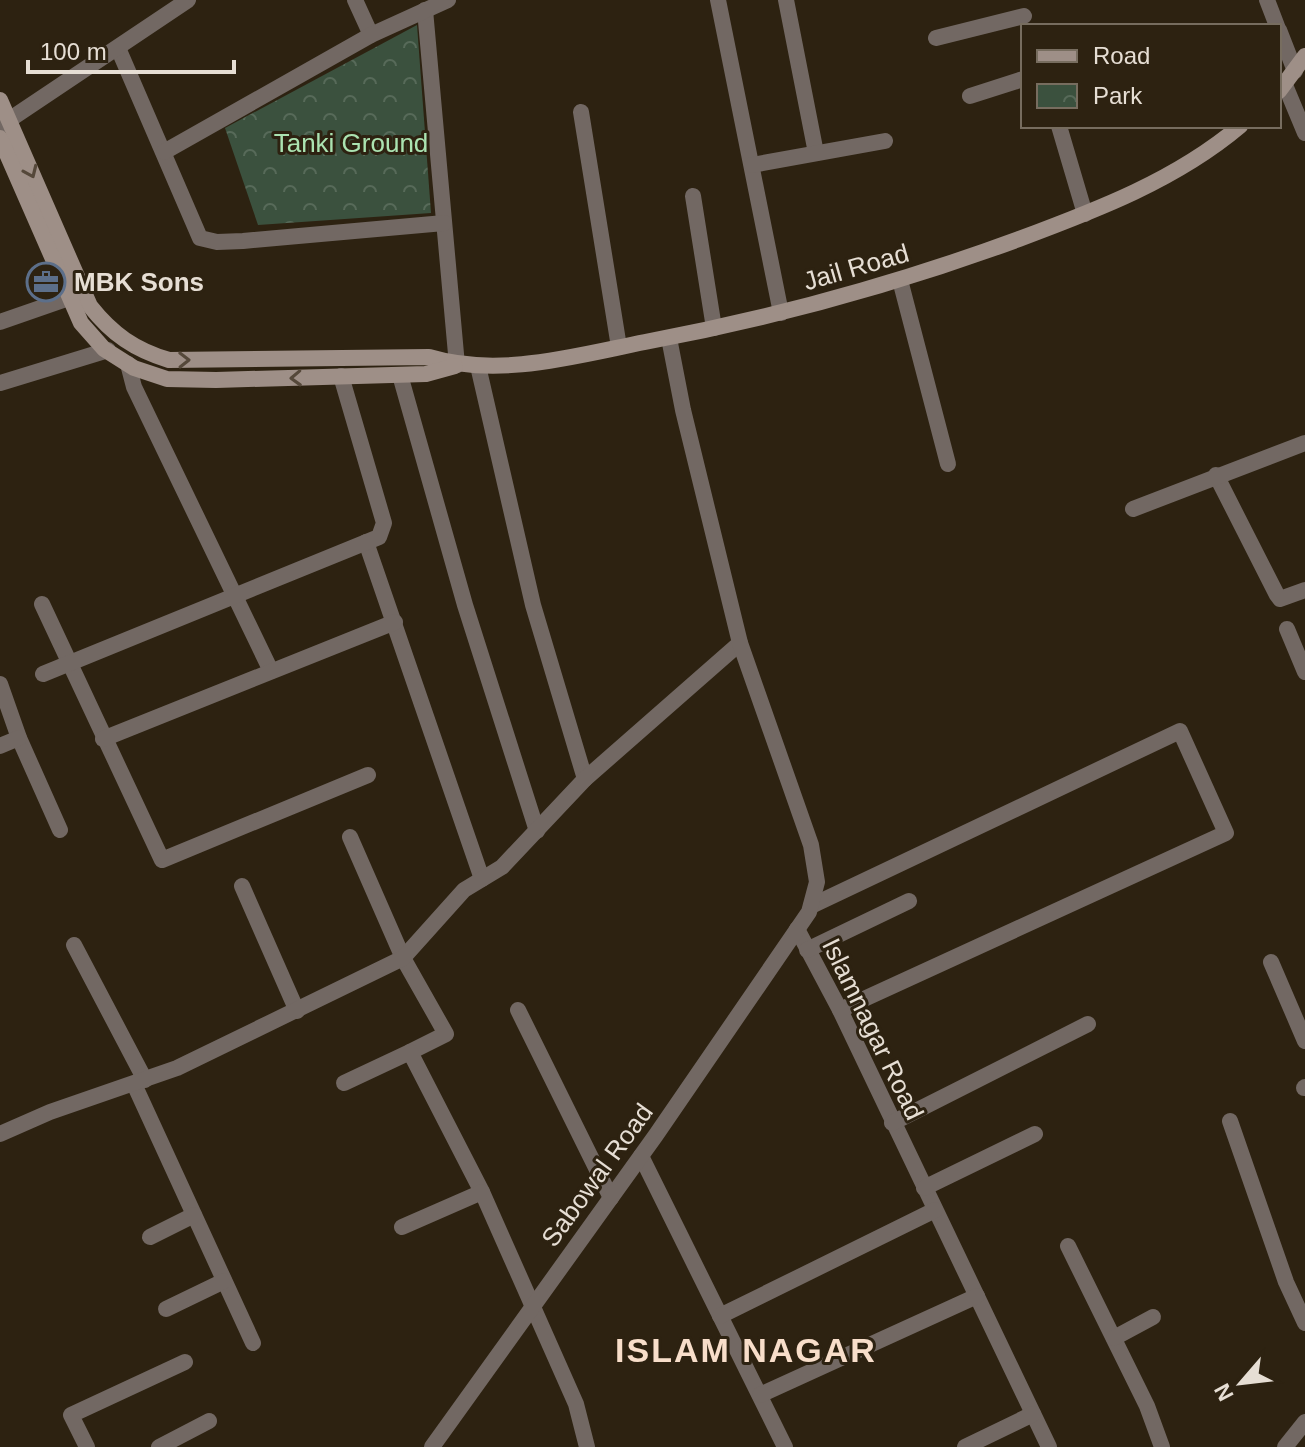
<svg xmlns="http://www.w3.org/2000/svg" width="1305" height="1447" font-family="Helvetica,sans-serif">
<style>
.park{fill:url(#park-crowns)}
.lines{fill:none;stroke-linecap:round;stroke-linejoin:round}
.minor{stroke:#726863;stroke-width:16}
.secondary{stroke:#9e8f87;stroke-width:16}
.oneway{stroke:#55483a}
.labels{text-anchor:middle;stroke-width:6;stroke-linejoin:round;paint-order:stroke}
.park-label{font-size:26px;fill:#abe3b1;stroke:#2d2211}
.street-label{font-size:26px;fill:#e6ded4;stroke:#2d2211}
.poi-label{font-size:26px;font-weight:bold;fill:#e6ded4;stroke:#2d2211;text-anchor:start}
.district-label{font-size:34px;font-weight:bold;letter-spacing:2px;fill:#f8deca;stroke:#2d2211}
</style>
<defs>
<pattern id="park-crowns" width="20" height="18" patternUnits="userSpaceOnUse" patternTransform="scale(2)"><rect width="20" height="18" fill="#3b513e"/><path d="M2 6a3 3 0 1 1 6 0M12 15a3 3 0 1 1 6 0" fill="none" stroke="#576a59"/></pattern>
</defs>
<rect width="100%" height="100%" fill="#2d2211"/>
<polygon class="park" points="417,25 431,213 258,225 225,128"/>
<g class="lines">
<g class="minor">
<polyline points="355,0 371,35"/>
<polyline points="718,0 781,313"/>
<polyline points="786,0 816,153"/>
<polyline points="1267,0 1277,26"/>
<polyline points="425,10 457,365"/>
<polyline points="1279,30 1295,71"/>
<polyline points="936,38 1024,16"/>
<polyline points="118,48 200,238 217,242 243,241 444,223"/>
<polyline points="1285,85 1305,133"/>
<polyline points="970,96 1023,79"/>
<polyline points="581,112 619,347"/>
<polyline points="0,126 188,0"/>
<polyline points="1059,126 1085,214"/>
<polyline points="164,152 371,35 448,0"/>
<polyline points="752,165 885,141"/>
<polyline points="693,196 714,328"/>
<polyline points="900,280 948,464"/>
<polyline points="0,322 69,298"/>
<polyline points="128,364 134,387 271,671"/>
<polyline points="478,366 533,605 585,779"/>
<polyline points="400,375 465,605 537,831"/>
<polyline points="0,383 108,350"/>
<polyline points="1216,475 1277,595 1280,599 1305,590"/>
<polyline points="1133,509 1305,443"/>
<polyline points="366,542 482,879"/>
<polyline points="42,604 162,860 368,775"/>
<polyline points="1287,629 1305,672"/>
<polyline points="43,674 379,537 384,523 341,376"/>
<polyline points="0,684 19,738 60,830"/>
<polyline points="103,739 395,622"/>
<polyline points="0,746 19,738"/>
<polyline points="350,837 403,958 446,1034 410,1052"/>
<polyline points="242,886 297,1011"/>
<polyline points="811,906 1180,731 1226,833 840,1010"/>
<polyline points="797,929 840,1010 1049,1447"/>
<polyline points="74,945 145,1080"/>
<polyline points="807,950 909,901"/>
<polyline points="1271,962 1305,1041"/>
<polyline points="518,1010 611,1198"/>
<polyline points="344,1083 410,1052 482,1192"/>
<polyline points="134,1084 253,1343"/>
<polyline points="1304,1088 1305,1087"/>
<polyline points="1230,1121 1286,1282 1305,1323"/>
<polyline points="892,1123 1088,1024"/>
<polyline points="0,1134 50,1112 177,1068 403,958 464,890 502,867 585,779 740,643"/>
<polyline points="641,1156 785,1447"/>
<polyline points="924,1188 1035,1134"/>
<polyline points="402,1227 482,1192 576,1404 587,1447"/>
<polyline points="150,1237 194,1215"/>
<polyline points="1068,1246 1147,1406 1162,1447"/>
<polyline points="166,1309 224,1281"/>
<polyline points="720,1316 935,1210"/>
<polyline points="1114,1338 1153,1317"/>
<polyline points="760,1395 977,1296"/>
<polyline points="87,1447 71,1415 185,1362"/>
<polyline points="159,1447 209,1421"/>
<polyline points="432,1447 656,1135 809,912 817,882 811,845 740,643 683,410 669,338"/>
<polyline points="965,1447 1033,1414"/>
<polyline points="1285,1447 1305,1422"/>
</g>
<g class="secondary">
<polyline points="1279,91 1305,56"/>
<path d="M0,100L90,306C112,334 135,350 169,360L429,357C499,378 575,356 645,342C773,318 897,284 1019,239C1097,210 1176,180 1240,126"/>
<polyline points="0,138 81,323 104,349 134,368 167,379 216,380 426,374 455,366"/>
</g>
</g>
<defs><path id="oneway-chevron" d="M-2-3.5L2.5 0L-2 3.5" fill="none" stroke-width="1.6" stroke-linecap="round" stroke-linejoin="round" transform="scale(2)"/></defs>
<g class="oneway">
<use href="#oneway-chevron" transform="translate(31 172) rotate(66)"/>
<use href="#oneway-chevron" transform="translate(184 360) rotate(-1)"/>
<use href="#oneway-chevron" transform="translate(296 378) rotate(178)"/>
</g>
<defs>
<symbol id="office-ring" viewBox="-11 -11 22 22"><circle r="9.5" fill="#2d2211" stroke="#5c6f8a" stroke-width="1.5"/><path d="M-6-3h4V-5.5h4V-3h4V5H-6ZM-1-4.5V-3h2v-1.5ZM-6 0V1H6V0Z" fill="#5c6f8a"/></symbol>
</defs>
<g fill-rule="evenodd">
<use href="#office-ring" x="24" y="260" width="44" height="44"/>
</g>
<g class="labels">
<g class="park-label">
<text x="351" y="152">Tanki Ground</text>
</g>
<g class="street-label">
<text transform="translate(856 267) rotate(-16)" y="9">Jail Road</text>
<text transform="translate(873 1029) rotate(64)" y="9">Islamnagar Road</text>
<text transform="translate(597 1175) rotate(-54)" y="9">Sabowal Road</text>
</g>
<g class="poi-label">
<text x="74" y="291">MBK Sons</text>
</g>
<g class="district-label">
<text x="746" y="1362">ISLAM NAGAR</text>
</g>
</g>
<rect x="1021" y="24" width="260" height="104" fill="#2d2211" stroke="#776d5f" stroke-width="2"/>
<rect x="1037" y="50" width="40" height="12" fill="#9e8f87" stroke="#776d5f" stroke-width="2"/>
<text x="1093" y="64" font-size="24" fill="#e6ded4">Road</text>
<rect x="1037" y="84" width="40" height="24" fill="url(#park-crowns)" stroke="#776d5f" stroke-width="2"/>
<text x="1093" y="104" font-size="24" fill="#e6ded4">Park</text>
<g transform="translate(1241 1383) rotate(242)" stroke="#2d2211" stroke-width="6" paint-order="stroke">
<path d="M0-6L14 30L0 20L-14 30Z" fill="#e6ded4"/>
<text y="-12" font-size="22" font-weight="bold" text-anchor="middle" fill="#e6ded4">N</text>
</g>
<path d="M28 60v12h206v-12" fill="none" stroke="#e6ded4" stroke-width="4"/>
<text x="40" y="60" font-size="24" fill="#e6ded4" stroke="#2d2211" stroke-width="6" paint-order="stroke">100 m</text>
</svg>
